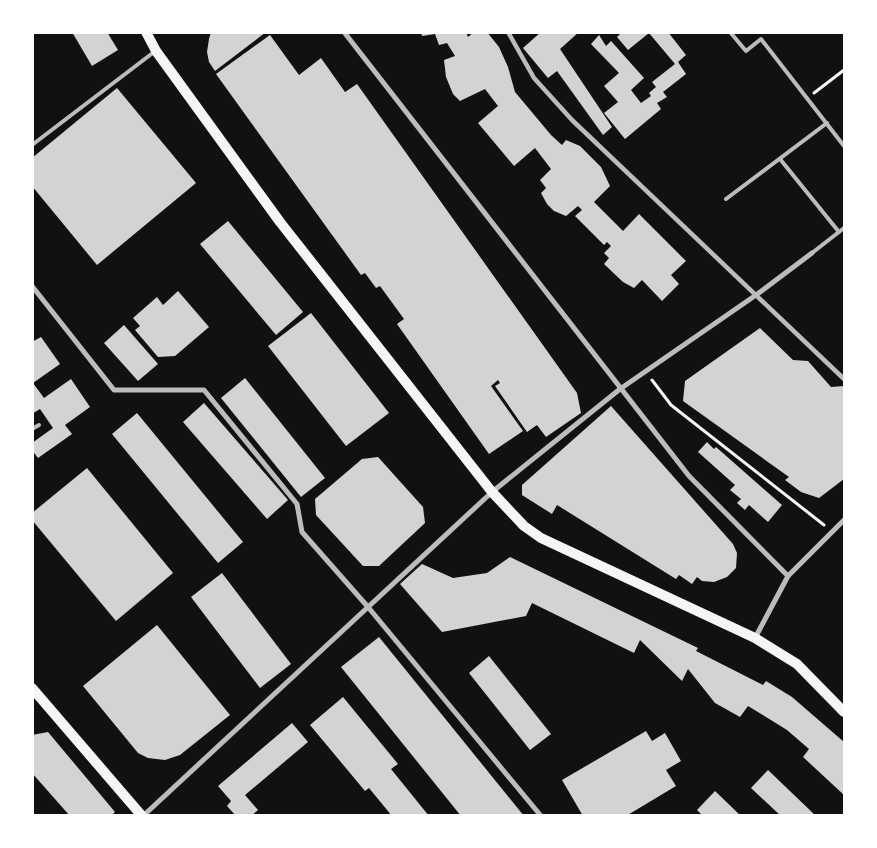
<svg xmlns="http://www.w3.org/2000/svg" width="877" height="848" font-family="Rubik,sans-serif">
<style>
.building{fill:#d3d3d3}
.lines{fill:none;stroke-linecap:round;stroke-linejoin:round}
.path{stroke:#f5f5f5;stroke-width:3}
.service{stroke:#bcbcbc;stroke-width:4}
.pedestrian{stroke:#bcbcbc;stroke-width:4.5}
.minor{stroke:#bcbcbc;stroke-width:5}
.secondary{stroke:#f5f5f5;stroke-width:10}
</style>
<rect width="100%" height="100%" fill="#111"/>
<g class="building">
<polygon points="72,32 107,32 118,50 92,66"/>
<polygon points="211,32 266,32 215,71 209,62 207,52 209,39"/>
<polygon points="421,32 466,32 468,37 474,32 487,32 499,47 508,67 515,92 551,135 562,145 566,140 580,146 601,167 610,186 594,202 623,231 639,214 686,261 671,275 679,284 662,301 642,280 634,288 623,282 604,264 609,258 604,253 611,246 607,242 604,245 575,216 582,210 578,206 566,216 554,211 547,204 541,193 546,188 540,180 551,169 535,148 514,166 478,123 498,106 485,89 460,101 453,94 446,77 444,60 455,56 447,43 439,45 435,34 422,36"/>
<polygon points="541,32 579,32 560,49 612,127 603,135 557,71 548,78 523,48"/>
<polygon points="622,32 668,32 686,55 678,62 686,74 663,92 667,97 657,103 661,109 625,139 604,113 618,102 604,86 619,73 591,44 599,35 606,46 611,41 644,78 631,90 641,103 651,96 649,93 656,87 652,82 675,64 649,33 628,50 617,37"/>
<polygon points="270,35 299,75 321,58 345,92 357,84 577,393 581,413 546,437 537,425 527,432 495,386 500,383 498,380 491,386 523,431 489,454 397,324 404,319 380,286 376,288 365,273 361,275 216,74"/>
<polygon points="117,88 196,183 97,265 32,186 32,158"/>
<polygon points="228,221 303,312 276,335 200,244"/>
<polygon points="178,291 209,327 175,356 158,357 135,330 140,326 133,318 157,297 163,305"/>
<polygon points="311,313 389,413 346,446 268,346"/>
<polygon points="124,325 158,364 138,381 104,343"/>
<polygon points="760,328 793,360 808,361 831,387 844,386 844,479 819,498 801,492 785,480 789,477 683,401 685,381"/>
<polygon points="41,337 60,364 33,383 44,398 71,379 90,407 65,425 72,434 38,458 32,450 32,443 53,428 40,409 32,414 32,342"/>
<polygon points="245,378 325,478 301,497 221,398"/>
<polygon points="204,403 288,500 267,519 183,422"/>
<polygon points="611,406 733,544 737,553 736,568 727,577 714,582 702,581 697,577 692,584 679,575 676,579 557,505 552,514 522,495 522,485"/>
<polygon points="137,413 243,542 218,563 112,434"/>
<polygon points="707,442 714,449 716,447 782,505 768,522 749,505 745,510 737,503 741,499 730,490 735,485 698,452"/>
<polygon points="378,457 423,507 425,523 379,566 363,566 316,515 315,499 362,459"/>
<polygon points="87,468 173,573 116,621 32,520 32,513"/>
<polygon points="510,557 698,648 696,651 763,685 766,681 792,697 844,742 844,795 803,757 809,749 787,730 748,706 740,717 715,703 688,669 682,681 640,640 634,653 532,603 526,616 442,632 400,584 422,564 453,578 487,573"/>
<polygon points="222,573 291,664 260,688 191,597"/>
<polygon points="157,625 230,715 180,755 165,760 148,758 138,753 83,686"/>
<polygon points="379,637 524,816 461,816 341,667"/>
<polygon points="489,656 551,734 530,750 469,673"/>
<polygon points="343,697 398,764 391,769 429,816 392,816 369,788 365,791 310,725"/>
<polygon points="292,723 308,742 245,795 258,810 251,816 236,816 227,806 231,801 218,786"/>
<polygon points="646,731 652,741 665,733 681,761 666,770 676,786 626,816 583,816 562,780"/>
<polygon points="48,732 115,812 111,816 70,816 32,773 32,735"/>
<polygon points="768,770 816,816 781,816 751,788"/>
<polygon points="715,791 741,816 703,816 697,810"/>
</g>
<g class="lines">
<g class="path">
<polyline points="814,93 844,70"/>
<polyline points="652,380 671,405 824,525"/>
</g>
<g class="service">
<polyline points="730,32 746,51 761,39 844,146"/>
<polyline points="32,145 154,52"/>
<polyline points="780,159 839,232"/>
<polyline points="726,199 827,123"/>
<polyline points="812,253 844,228"/>
<polyline points="32,429 39,425"/>
</g>
<polyline class="pedestrian" points="508,32 534,78 572,120 844,379"/>
<g class="minor">
<polyline points="344,32 689,476 788,576"/>
<polyline points="32,286 114,390 204,390 297,504 302,532 368,607 541,816"/>
<polyline points="755,638 788,576 844,520"/>
<polyline points="143,816 492,492 620,389 756,295 812,253"/>
</g>
<g class="secondary">
<polyline points="146,32 156,51 280,222 492,492 524,526 541,538 755,638 797,664 844,712"/>
<polyline points="32,688 142,816"/>
</g>
</g>
<rect width="877" height="848" fill="none" stroke="#ffffff" stroke-width="68"/>
</svg>
